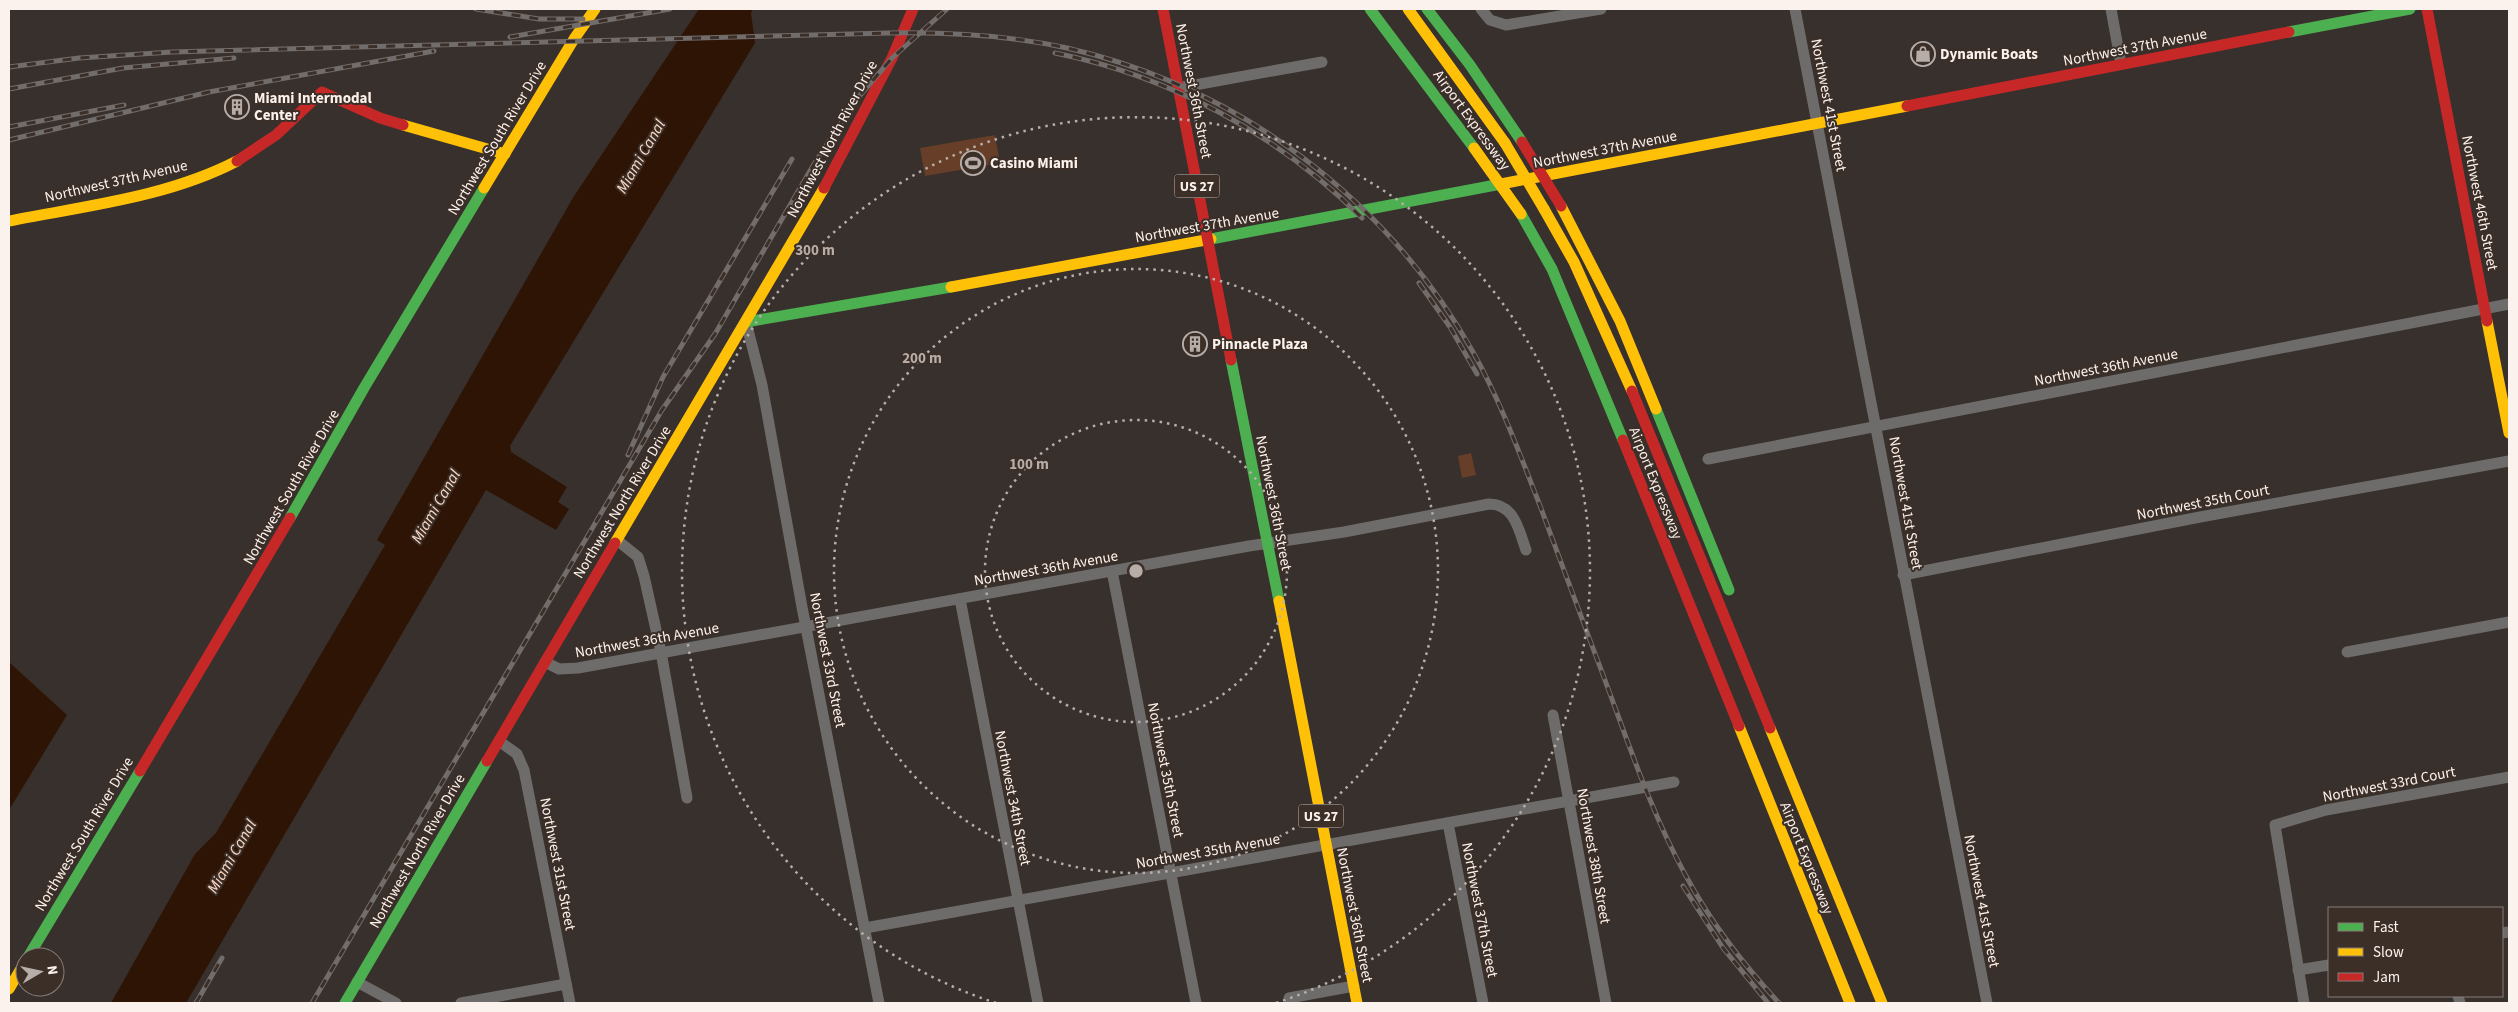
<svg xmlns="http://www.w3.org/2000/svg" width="2518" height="1012" font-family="'Source Sans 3',sans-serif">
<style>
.green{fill:#673f28}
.water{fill:#2e1405}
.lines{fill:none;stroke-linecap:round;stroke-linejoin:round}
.street{stroke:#6e6c6a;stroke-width:11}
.fast{stroke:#4caf50;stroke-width:11}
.slow{stroke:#ffc107;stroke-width:11}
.jam{stroke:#c62828;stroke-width:11}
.rail-casing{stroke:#726c6a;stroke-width:5}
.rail{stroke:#3c2f28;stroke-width:3;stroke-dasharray:9;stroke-linecap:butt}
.slow-bridge{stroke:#ffc107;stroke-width:11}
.jam-bridge{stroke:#c62828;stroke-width:11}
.ring{fill:none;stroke:#b7aeaa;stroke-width:2.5;stroke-dasharray:2.5 5}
.labels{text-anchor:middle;stroke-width:4;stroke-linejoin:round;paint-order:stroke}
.shield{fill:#3c2f28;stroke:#c2b8b3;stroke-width:1}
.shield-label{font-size:14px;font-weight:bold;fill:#fbf2ee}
.street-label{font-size:15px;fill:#fbf2ee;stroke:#3c2f28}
.poi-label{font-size:15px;font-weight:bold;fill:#fbf2ee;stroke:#3c2f28;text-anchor:start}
.water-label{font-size:16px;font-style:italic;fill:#fcd8c5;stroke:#3c2f28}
.centre{fill:#b7aeaa;stroke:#3c2f28;stroke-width:2.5}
.ring-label{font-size:15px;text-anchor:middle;font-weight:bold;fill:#b7aeaa;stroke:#3c2f28;stroke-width:4;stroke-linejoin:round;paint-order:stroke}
</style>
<rect width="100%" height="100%" fill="#38302c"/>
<g class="green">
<polygon points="995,135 1000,163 925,176 920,148"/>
<polygon points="1471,453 1476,475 1462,478 1458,456"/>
</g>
<g class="water">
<polygon points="699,9 753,9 751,13 755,43 510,446 511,452 567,487 558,502 569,509 556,530 486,490 186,1003 111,1003 195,854 216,833 385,545 377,540 574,196"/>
<polygon points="9,662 67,715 9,810"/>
</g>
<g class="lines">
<g class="street">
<polyline points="1481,9 1490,20 1506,25 1601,9"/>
<polyline points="1795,9 1987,1003"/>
<polyline points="2111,9 2121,64"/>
<polyline points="1178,88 1322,62"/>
<polyline points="746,322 762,385 802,607 879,1003"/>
<polyline points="1708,459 2509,304"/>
<polyline points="617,540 638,557 644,576 661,652 687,798"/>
<polyline points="1112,571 1196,1003"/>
<polyline points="1903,575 2200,517 2509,461"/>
<polyline points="960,599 1038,1003"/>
<polyline points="2347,652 2509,622"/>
<path d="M545,662L559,669L578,668L1249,546L1344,532L1489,504C1515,504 1519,531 1526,550"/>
<polyline points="1553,715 1606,1003"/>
<polyline points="499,741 517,754 524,770 570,1003"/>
<polyline points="1448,823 1483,1003"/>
<polyline points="865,928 1674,782"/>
<polyline points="2502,933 2509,932"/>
<polyline points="2298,970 2329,965"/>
<polyline points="357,982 396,1003"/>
<polyline points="2458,996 2460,1003"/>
<polyline points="1289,998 1354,986"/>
<polyline points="461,1003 566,984"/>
<polyline points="2304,1003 2275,825 2326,810 2509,777"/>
</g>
<g class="fast">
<polyline points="1370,9 1474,148"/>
<polyline points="1427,9 1470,65 1522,142"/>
<polyline points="2289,32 2410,9"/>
<polyline points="1521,214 1552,269 1623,440"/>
<polyline points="1211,239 1501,184"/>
<polyline points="746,322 951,287"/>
<polyline points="1231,360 1279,601"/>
<polyline points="1656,409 1729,590"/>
<polyline points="290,518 364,388 484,188"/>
<polyline points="28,957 140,771"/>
<polyline points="345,1003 487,761"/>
</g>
<g class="slow">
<polyline points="1408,9 1505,143"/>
<polyline points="403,125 505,154"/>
<polyline points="1501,184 1907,106"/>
<polyline points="484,188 574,39 595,9"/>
<polyline points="1561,206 1620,321 1656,409"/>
<polyline points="1544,209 1574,262 1632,391"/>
<path d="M9,221C85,206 168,197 237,161"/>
<polyline points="951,287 1211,239"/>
<polyline points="2487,321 2509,433"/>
<polyline points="615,543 824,188"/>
<polyline points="1279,601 1357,1003"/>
<polyline points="1739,726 1850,1003"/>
<polyline points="1770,728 1882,1003"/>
<polyline points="9,989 25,962"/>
</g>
<g class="jam">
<polyline points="1163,9 1231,360"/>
<polyline points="2427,9 2487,321"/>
<polyline points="1907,106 2289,32"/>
<polyline points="237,161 276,135 322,92 380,118 403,125"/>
<polyline points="824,188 892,58 913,9"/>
<polyline points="1632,391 1770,728"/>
<polyline points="1623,440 1739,726"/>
<polyline points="487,761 615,543"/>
<polyline points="140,771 290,518"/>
</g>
<defs>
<g id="rail">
<polyline points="476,9 539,19 583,19"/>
<polyline points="510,37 670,9"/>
<path d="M1055,53C1170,76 1279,135 1362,218"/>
<path d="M9,67L79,58L172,52L889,33C949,32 1008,35 1067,48C1239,87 1387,199 1473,352C1500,400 1519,452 1539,503C1557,552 1576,602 1594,651C1623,726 1647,805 1686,876C1711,923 1743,964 1779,1003"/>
<polyline points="9,89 123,68 234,58"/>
<polyline points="9,127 124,105"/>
<polyline points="9,140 209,92 434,51"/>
<polyline points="1419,283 1450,327 1477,374"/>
<polyline points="628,455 663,377 792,159"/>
<polyline points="1683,886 1723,948 1768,1003"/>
<polyline points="196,1003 222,958"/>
<polyline points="312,1003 662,410 715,334 814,164 856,100 892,58 947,9"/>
</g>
</defs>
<use href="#rail" class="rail-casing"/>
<use href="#rail" class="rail"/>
<g class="slow-bridge">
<polyline points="1505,143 1544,209"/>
<polyline points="1474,148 1521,214"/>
</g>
<polyline class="jam-bridge" points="1522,142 1561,206"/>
</g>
<g class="ring">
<circle cx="1136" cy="571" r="151"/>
<circle cx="1136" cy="571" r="302"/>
<path d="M996 1003A454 454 0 1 1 1276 1003"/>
</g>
<defs>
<symbol id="shop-ring" viewBox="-11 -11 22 22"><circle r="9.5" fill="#3c2f28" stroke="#b7aeaa" stroke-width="1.5"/><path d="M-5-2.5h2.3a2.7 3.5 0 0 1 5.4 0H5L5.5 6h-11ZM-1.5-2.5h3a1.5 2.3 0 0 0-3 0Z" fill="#b7aeaa"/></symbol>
<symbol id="building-ring" viewBox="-11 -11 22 22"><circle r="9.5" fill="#3c2f28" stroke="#b7aeaa" stroke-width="1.5"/><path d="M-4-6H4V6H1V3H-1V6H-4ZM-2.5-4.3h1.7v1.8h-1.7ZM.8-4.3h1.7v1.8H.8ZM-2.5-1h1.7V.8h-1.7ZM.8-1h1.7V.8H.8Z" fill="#b7aeaa"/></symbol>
<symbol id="stadium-ring" viewBox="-11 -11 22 22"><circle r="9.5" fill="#3c2f28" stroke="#b7aeaa" stroke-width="1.5"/><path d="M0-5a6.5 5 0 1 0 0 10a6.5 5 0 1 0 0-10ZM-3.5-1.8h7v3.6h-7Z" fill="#b7aeaa"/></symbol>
</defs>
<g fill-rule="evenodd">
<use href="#shop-ring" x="1909" y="40" width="28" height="28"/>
<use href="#building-ring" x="223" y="93" width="28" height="28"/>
<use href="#stadium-ring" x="959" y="149" width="28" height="28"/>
<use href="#building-ring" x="1181" y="330" width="28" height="28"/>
</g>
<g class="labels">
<g class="shield">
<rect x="1174.5" y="174.5" width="45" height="23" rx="4"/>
<rect x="1298.5" y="804.5" width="45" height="23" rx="4"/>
</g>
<g class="shield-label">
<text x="1197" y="191">US 27</text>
<text x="1321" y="821">US 27</text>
</g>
<g class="street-label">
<text transform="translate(2135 47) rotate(-11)" y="5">Northwest 37th Avenue</text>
<text transform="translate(1194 91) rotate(79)" y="5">Northwest 36th Street</text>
<text transform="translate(1829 105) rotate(79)" y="5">Northwest 41st Street</text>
<text transform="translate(1472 120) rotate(54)" y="5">Airport Expressway</text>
<text transform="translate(497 138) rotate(-59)" y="5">Northwest South River Drive</text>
<text transform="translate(832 139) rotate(-62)" y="5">Northwest North River Drive</text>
<text transform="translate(1605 149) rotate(-11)" y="5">Northwest 37th Avenue</text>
<text transform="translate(116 181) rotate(-13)" y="5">Northwest 37th Avenue</text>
<text transform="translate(2480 203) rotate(79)" y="5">Northwest 46th Street</text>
<text transform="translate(1207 225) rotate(-10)" y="5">Northwest 37th Avenue</text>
<text transform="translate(2106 367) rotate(-11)" y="5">Northwest 36th Avenue</text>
<text transform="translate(1656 483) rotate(68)" y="5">Airport Expressway</text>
<text transform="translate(291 487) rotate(-60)" y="5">Northwest South River Drive</text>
<text transform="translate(622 502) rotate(-59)" y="5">Northwest North River Drive</text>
<text transform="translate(2203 502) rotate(-11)" y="5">Northwest 35th Court</text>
<text transform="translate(1274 503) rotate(79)" y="5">Northwest 36th Street</text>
<text transform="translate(1906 503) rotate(80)" y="5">Northwest 41st Street</text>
<text transform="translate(1046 568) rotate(-10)" y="5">Northwest 36th Avenue</text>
<text transform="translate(647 640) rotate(-10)" y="5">Northwest 36th Avenue</text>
<text transform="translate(828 660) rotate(79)" y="5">Northwest 33rd Street</text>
<text transform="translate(1166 770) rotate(79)" y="5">Northwest 35th Street</text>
<text transform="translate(2389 784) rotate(-11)" y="5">Northwest 33rd Court</text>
<text transform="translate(1013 798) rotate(79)" y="5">Northwest 34th Street</text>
<text transform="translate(84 834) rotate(-59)" y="5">Northwest South River Drive</text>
<text transform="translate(417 851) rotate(-60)" y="5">Northwest North River Drive</text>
<text transform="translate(1208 851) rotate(-10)" y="5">Northwest 35th Avenue</text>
<text transform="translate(1594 856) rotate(80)" y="5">Northwest 38th Street</text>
<text transform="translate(1807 858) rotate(68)" y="5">Airport Expressway</text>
<text transform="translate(558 864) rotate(79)" y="5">Northwest 31st Street</text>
<text transform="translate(1982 901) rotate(79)" y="5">Northwest 41st Street</text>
<text transform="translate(1480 910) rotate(79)" y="5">Northwest 37th Street</text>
<text transform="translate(1355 915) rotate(79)" y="5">Northwest 36th Street</text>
</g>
<g class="poi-label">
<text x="1940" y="59">Dynamic Boats</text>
<text x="254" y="103">Miami Intermodal<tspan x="254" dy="17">Center</tspan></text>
<text x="990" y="168">Casino Miami</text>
<text x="1212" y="349">Pinnacle Plaza</text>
</g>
<g class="water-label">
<text transform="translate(640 156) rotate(-60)" y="6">Miami Canal</text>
<text transform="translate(435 506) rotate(-60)" y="6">Miami Canal</text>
<text transform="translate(231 856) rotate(-60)" y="6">Miami Canal</text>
</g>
</g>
<circle cx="1136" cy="571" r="8" class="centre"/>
<g class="ring-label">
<text x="815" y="255">300 m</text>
<text x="922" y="363">200 m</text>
<text x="1029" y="469">100 m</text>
</g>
<rect width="2518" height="1012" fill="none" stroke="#fbf2ee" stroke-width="20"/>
<rect x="2328" y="907" width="175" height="90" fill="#3c2f28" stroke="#887d77"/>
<rect x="2338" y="923" width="25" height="8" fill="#4caf50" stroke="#887d77"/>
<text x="2373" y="932" font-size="15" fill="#fbf2ee">Fast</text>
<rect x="2338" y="948" width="25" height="8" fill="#ffc107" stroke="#887d77"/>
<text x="2373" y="957" font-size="15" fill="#fbf2ee">Slow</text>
<rect x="2338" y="973" width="25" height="8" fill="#c62828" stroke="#887d77"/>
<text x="2373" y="982" font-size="15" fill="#fbf2ee">Jam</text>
<g transform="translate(40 972) rotate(81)"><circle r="24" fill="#3c2f28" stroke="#887d77"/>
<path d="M0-4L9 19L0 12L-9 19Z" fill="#b7aeaa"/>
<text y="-8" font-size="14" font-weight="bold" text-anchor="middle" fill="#fbf2ee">N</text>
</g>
</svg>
